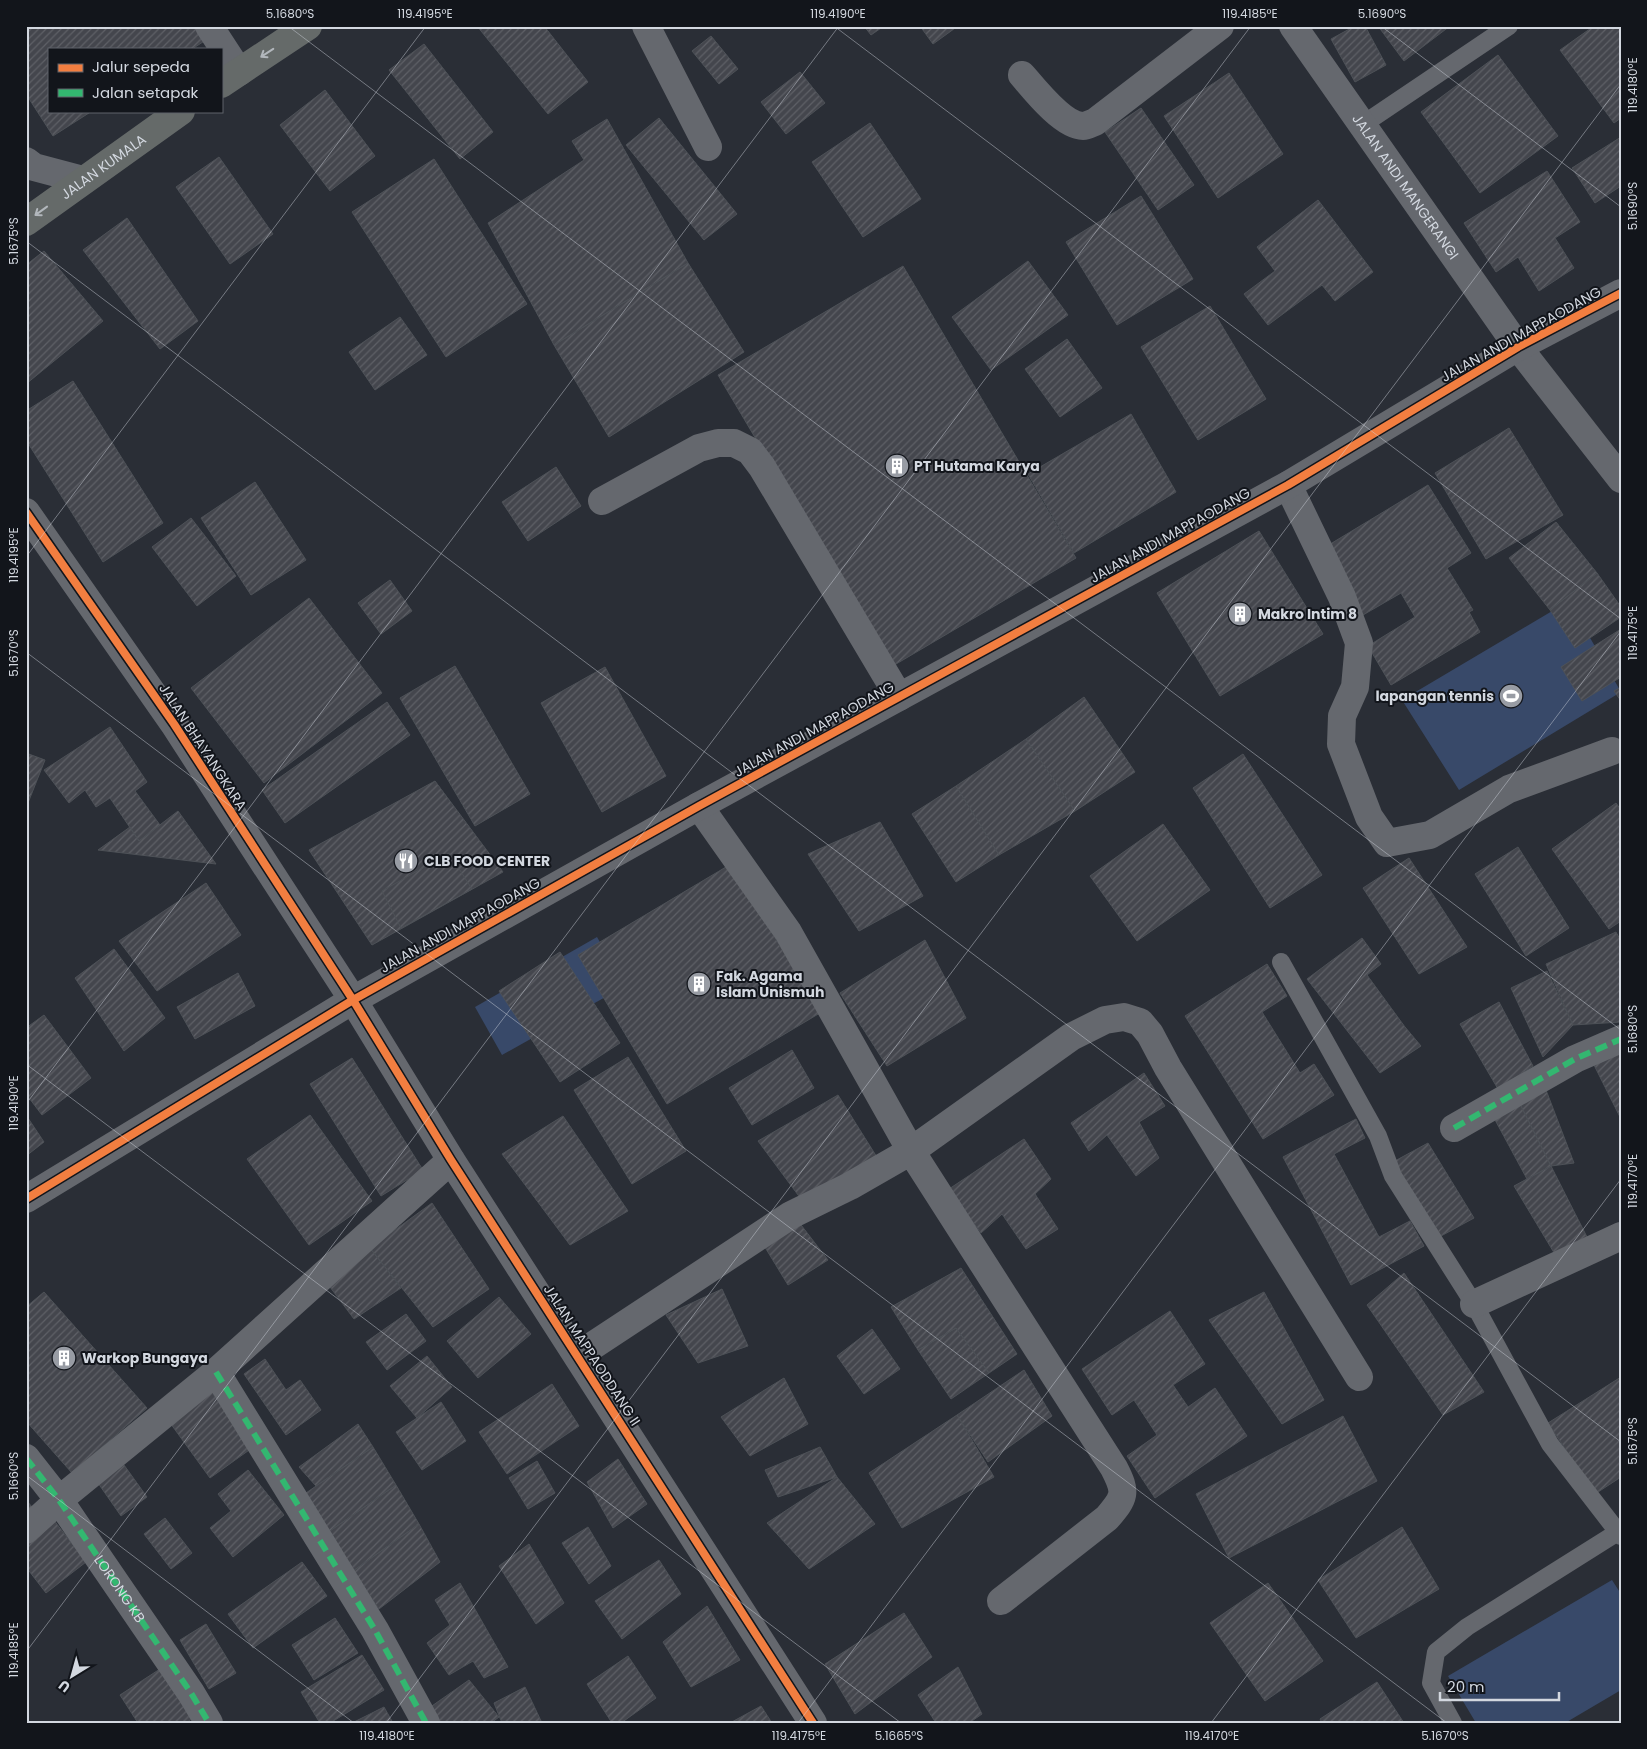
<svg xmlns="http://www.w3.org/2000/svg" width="1647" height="1749" font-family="Poppins,sans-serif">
<defs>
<pattern id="building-hatch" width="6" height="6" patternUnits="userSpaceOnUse" patternTransform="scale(1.25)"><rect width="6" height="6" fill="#44464d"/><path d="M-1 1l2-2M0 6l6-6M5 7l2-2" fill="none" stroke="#5e6066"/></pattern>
</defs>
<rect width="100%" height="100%" fill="#2a2e36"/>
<!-- pitch -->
<path fill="#384969" d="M1569 601 1621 692 1459 790 1402 700Z
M597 937 625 986 502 1055 475 1007Z
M1612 1580 1621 1594V1690L1565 1723H1476L1448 1676Z"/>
<!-- building -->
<path fill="url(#building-hatch)" stroke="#4d5157" d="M26 26H201L209 38 192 49H49V111H92L53 136 26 94Z
M477 26H544L588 82 548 114Z
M864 26H884L871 35Z
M920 26H958L933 44Z
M1355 26H1365L1386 65 1355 82 1331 39Z
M1378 26H1450L1404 61Z
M1594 26H1621V118L1614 123 1560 50Z
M711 36 738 69 719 84 692 51Z
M424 44 493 132 460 159 389 70Z
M1498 55 1558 136 1480 193 1421 112Z
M800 72 825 103 786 134 761 102Z
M1229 73 1283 154 1218 198 1164 116Z
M325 90 375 156 330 191 280 125Z
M1141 108 1194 185 1158 210 1105 132Z
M659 118 737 214 704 240 626 145Z
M607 119 688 263 554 345 488 223 584 160 572 141Z
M870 123 921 199 863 237 812 162Z
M1621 137V186L1595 203 1572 168Z
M219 157 273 234 230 264 176 187Z
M434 159 527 304 446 357 352 212Z
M1547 171 1580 222 1555 238 1574 268 1539 291 1518 257 1496 272 1464 223Z
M1141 196 1193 279 1117 325 1066 242Z
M1318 200 1373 272 1335 301 1322 285 1268 325 1244 294 1275 271 1257 247Z
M127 218 198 321 160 349 83 250Z
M44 251 103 321 26 384V265Z
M1028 261 1068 315 991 370 952 317Z
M688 263 744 352 609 437 554 345Z
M903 266 1076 558 891 667 718 375Z
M1210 306 1266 399 1198 440 1141 347Z
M400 317 427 355 375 390 349 352Z
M1067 339 1102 388 1060 417 1025 369Z
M73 381 163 523 103 562 26 440V411Z
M1131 414 1176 492 1074 553 1028 474Z
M1509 428 1563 515 1486 559 1435 473Z
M556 467 581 506 528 541 502 502Z
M255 482 306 560 251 595 201 518Z
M1428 485 1471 553 1447 568 1473 610 1469 612 1480 632 1391 685 1368 646 1415 617 1401 593 1363 615 1322 549Z
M191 518 236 576 197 606 152 547Z
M1556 522 1597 573 1550 610 1509 558Z
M1259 531 1323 634 1220 696 1157 593Z
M1597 573 1621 607V617L1575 648 1550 610Z
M390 580 412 611 381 634 358 603Z
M309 598 382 693 264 783 191 688Z
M1621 629V677L1582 701 1561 667Z
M455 666 530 794 475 826 400 698Z
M605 667 666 776 602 812 541 703Z
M1621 687V701L1614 691Z
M1084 697 1135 772 1075 811 1026 739Z
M387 702 410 735 285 823 262 790Z
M110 727 147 782 135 791 160 825 139 841 110 798 96 807 85 790 69 803 44 770Z
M1026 739 1075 811 999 855 956 786Z
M26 753 45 760 26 808Z
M1243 754 1322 875 1270 908 1193 788Z
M435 781 503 872 372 945 309 850Z
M956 786 999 855 956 882 912 814Z
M1616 803 1621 810V921L1609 929 1552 849Z
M178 811 216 864 98 850 130 827 139 841Z
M880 822 923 896 859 931 808 854Z
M1163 824 1210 890 1137 941 1090 876Z
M1518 847 1569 928 1526 956 1475 874Z
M449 853 472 889 401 928 382 891Z
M1409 858 1467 947 1419 974 1363 888Z
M731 864 820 1013 667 1104 578 955Z
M206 883 241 935 157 991 119 941Z
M1616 932 1621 941V1022L1573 1025 1546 964Z
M1362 938 1381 964 1367 975 1405 1027 1421 1046 1380 1073 1307 979Z
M925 940 966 1018 887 1066 840 993Z
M114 949 165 1018 124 1051 75 978Z
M560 952 620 1043 560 1082 499 991Z
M1267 964 1287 996 1262 1012 1300 1073 1314 1064 1334 1095 1263 1139 1185 1016Z
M1547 971 1573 1025 1543 1057 1511 988Z
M238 973 255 1006 195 1039 177 1007Z
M1499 1002 1533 1066 1498 1089 1460 1024Z
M44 1015 91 1078 42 1115 26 1094V1028Z
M792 1050 814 1088 752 1125 729 1088Z
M1621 1050V1119L1593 1063Z
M628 1057 686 1151 632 1184 574 1090Z
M352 1058 423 1170 381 1196 310 1084Z
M1144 1073 1165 1106 1139 1122 1159 1158 1136 1176 1107 1135 1089 1151 1071 1123Z
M1546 1090 1574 1163 1551 1166 1519 1102Z
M838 1095 880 1162 804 1203 758 1141Z
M1519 1102 1551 1166 1527 1179 1494 1118Z
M26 1115 44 1142 26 1156Z
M310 1115 372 1201 309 1245 247 1159Z
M563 1116 628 1211 570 1245 502 1154Z
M1356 1119 1365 1138 1334 1154 1379 1237 1410 1221 1424 1246 1351 1285 1283 1157Z
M1024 1139 1051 1179 1035 1194 1058 1229 1026 1249 1002 1214 981 1233 949 1189Z
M1428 1143 1474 1218 1441 1236 1393 1162Z
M1551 1166 1588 1239 1556 1256 1514 1186Z
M432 1203 489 1289 433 1327 370 1248Z
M798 1221 828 1260 788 1285 763 1244Z
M370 1248 401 1288 354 1319 327 1283Z
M961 1268 1017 1354 989 1373 956 1328 918 1350 891 1307Z
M1404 1273 1484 1392 1443 1415 1367 1305Z
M722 1289 748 1346 698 1363 666 1315Z
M44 1292 147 1408 72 1473 26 1421V1307Z
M1264 1292 1324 1400 1282 1424 1209 1320Z
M499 1297 531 1334 478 1378 447 1341Z
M1170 1311 1205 1364 1173 1385 1188 1407 1215 1388 1247 1436 1155 1498 1127 1456 1157 1435 1134 1400 1112 1415 1082 1369Z
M406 1314 426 1341 387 1370 366 1342Z
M956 1328 989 1373 951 1399 918 1350Z
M872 1329 900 1369 864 1394 837 1356Z
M427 1356 452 1387 417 1418 390 1386Z
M265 1359 286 1390 300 1380 321 1410 286 1435 244 1374Z
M1024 1370 1052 1416 988 1462 957 1415Z
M1621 1377V1477L1595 1494 1548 1423Z
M784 1378 808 1424 750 1456 721 1417Z
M552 1384 579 1426 507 1474 479 1432Z
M210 1390 252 1448 210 1478 168 1420Z
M441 1402 466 1441 422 1470 396 1432Z
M957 1415 994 1477 902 1528 869 1473Z
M1343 1416 1377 1481 1229 1558 1196 1494Z
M358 1424 373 1447 316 1486 299 1467Z
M373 1447 396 1485 327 1533 303 1495Z
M820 1447 837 1477 778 1497 765 1470Z
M618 1459 647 1504 613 1528 587 1482Z
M537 1461 555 1493 528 1509 509 1478Z
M124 1465 147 1497 121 1516 98 1483Z
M248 1470 284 1515 233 1557 210 1528 231 1511 218 1494Z
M837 1477 875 1524 809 1569 767 1523Z
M396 1485 419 1524 353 1571 327 1533Z
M26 1500 33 1508 26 1514Z
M165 1518 192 1553 171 1569 144 1534Z
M53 1519 86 1562 46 1593 26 1567V1540Z
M419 1524 440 1562 379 1609 353 1571Z
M588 1527 611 1566 589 1584 562 1543Z
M1402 1527 1439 1589 1356 1638 1318 1580Z
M529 1544 564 1603 536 1624 499 1566Z
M659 1560 681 1594 622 1639 595 1601Z
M302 1562 327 1596 253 1648 228 1614Z
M460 1583 508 1667 484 1678 473 1661 449 1675 427 1643 450 1625 435 1600Z
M1268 1583 1323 1661 1265 1701 1210 1623Z
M707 1606 740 1660 691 1687 663 1642Z
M904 1613 932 1657 855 1714 825 1664Z
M335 1618 358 1653 314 1680 292 1645Z
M206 1624 236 1673 209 1689 180 1640Z
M362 1655 384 1690 330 1723H320L301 1692Z
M628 1656 656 1698 621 1723H612L587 1684Z
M958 1667 982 1714 969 1723H936L918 1695Z
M160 1669 192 1719 185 1723H138L120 1695Z
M469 1680 499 1717 491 1723H438L429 1708Z
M1377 1682 1404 1723H1322L1320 1719Z
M525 1687 542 1723H502L494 1703Z
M761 1706 772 1723H730Z
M384 1707 393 1723H352Z"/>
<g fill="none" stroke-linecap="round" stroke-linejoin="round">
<!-- lane -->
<path stroke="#65686e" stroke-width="18" d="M1362 125 1509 26
M1281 962 1378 1136 1393 1176 1474 1304 1550 1444 1621 1536
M1453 1723 1431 1683 1436 1652 1467 1627 1618 1532"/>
<!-- street -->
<path stroke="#65686e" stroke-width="28" d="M209 26 239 72
M646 26 708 147
M1022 75C1034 89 1063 126 1083 126 1087 126 1092 123 1095 122L1220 26
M1288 485 1342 597 1359 643 1355 687 1342 716 1341 744 1369 817 1387 843 1430 835 1509 789 1612 751
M602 501 699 448 718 443H734L750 451 762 467 899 697
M26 512 174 724 353 1000 451 1160 813 1723
M1454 1128 1575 1059 1621 1039
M1474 1304 1621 1236
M577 1356 791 1215 850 1186 911 1151 788 932 699 806
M216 1372 375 1630 426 1723
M26 1458 59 1500 191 1693 209 1723
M26 1530 59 1500 216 1372 451 1160
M1001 1601 1107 1518C1125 1497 1127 1493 1114 1468L911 1151 1071 1037 1105 1020 1124 1017 1140 1022 1150 1034 1168 1068 1359 1377"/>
<!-- secondary -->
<g stroke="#65686e" stroke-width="28">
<path id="s1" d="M1293 26 1518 347 1621 479"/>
<path d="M26 161 34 167 83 180"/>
<path d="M26 1199 353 1000 699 806 1288 485 1518 347 1621 293"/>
</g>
<!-- primary -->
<g stroke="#656a69" stroke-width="28">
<path d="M221 84 308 26"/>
<path id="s2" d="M26 222 181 111"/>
</g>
<!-- quiet -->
<g stroke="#33b770" stroke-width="6" stroke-dasharray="12 6" stroke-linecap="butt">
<path d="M1454 1128 1575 1059 1621 1039"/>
<path d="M216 1372 375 1630 426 1723"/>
<path id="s3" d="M26 1458 59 1500 191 1693 209 1723"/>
</g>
<!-- cycleway casing -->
<g stroke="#12151b" stroke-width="11">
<path id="cycleway" d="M26 512 174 724 353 1000 451 1160 813 1723
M26 1199 353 1000 699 806 1288 485 1518 347 1621 293"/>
</g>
<!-- cycleway -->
<use href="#cycleway" stroke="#f27e40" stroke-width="8"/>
</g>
<!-- one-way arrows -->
<defs><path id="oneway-shaft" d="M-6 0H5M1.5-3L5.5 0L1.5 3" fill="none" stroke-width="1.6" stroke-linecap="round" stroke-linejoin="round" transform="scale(1.25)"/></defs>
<g stroke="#b2b7bc">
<use href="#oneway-shaft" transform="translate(267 53) rotate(147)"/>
<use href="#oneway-shaft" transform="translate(41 211) rotate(144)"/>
</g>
<!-- ticks -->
<path fill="none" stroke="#d3d8e0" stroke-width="1" stroke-opacity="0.45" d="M288 26 1621 1030M834 26 1621 619M1381 26 1621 207M26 241 1621 1442M26 557 426 26M26 652 1447 1723M26 1064 901 1723M26 1104 839 26M26 1475 354 1723M26 1652 1251 26M386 1723 1621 84M798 1723 1621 631M1211 1723 1621 1179"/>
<!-- icons -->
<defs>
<g id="building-disc" transform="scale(1.25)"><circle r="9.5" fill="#989ca4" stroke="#12151b"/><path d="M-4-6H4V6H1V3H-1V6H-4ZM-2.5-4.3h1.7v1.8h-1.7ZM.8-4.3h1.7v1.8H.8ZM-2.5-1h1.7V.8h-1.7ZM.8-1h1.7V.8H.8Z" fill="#fff"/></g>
<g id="stadium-disc" transform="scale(1.25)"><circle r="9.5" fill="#989ca4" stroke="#12151b"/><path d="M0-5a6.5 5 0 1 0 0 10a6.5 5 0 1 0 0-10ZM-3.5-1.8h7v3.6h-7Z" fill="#fff"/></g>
<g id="restaurant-disc" transform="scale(1.25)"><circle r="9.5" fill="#989ca4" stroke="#12151b"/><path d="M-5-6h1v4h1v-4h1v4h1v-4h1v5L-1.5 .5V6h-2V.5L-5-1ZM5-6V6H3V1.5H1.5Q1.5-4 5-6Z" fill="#fff"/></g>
</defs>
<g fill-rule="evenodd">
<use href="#building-disc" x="897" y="466"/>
<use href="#building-disc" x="1240" y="614"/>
<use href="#stadium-disc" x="1511" y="696"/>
<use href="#restaurant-disc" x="406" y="861"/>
<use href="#building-disc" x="699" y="984"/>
<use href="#building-disc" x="64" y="1358"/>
</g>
<g text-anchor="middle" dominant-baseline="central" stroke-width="4" stroke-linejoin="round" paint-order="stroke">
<!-- street labels -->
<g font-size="14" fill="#d3d8e0" stroke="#12151b">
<text stroke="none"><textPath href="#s2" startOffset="95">JALAN KUMALA</textPath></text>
<text stroke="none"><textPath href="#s1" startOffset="196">JALAN ANDI MANGERANGI</textPath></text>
<text transform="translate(1521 334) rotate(-29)">JALAN ANDI MAPPAODANG</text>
<text transform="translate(1170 535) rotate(-29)">JALAN ANDI MAPPAODANG</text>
<text transform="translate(814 729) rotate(-29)">JALAN ANDI MAPPAODANG</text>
<text transform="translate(203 747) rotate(57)">JALAN BHAYANGKARA</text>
<text transform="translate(460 925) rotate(-29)">JALAN ANDI MAPPAODANG</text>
<text transform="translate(592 1355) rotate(57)">JALAN MAPPAODDANG II</text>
<text stroke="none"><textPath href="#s3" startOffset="161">LORONG KB</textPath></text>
</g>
<!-- poi labels -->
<g font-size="14" font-weight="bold" fill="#d3d8e0" stroke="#12151b" text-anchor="start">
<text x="914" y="466">PT Hutama Karya</text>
<text x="1258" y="614">Makro Intim 8</text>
<text x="1494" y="696" text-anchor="end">lapangan tennis</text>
<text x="424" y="861">CLB FOOD CENTER</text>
<text x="716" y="976">Fak. Agama<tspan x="716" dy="16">Islam Unismuh</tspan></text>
<text x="82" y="1358">Warkop Bungaya</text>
</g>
</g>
<!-- border -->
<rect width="1647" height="1749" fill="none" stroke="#12151b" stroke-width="55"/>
<!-- legend -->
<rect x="48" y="48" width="175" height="65" fill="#12151b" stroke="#5f636a"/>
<rect x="58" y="64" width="25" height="8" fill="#f27e40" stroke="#5f636a"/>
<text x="92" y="72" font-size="15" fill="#d3d8e0">Jalur sepeda</text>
<rect x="58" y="89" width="25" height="8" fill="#33b770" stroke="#5f636a"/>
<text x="92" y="98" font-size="15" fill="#d3d8e0">Jalan setapak</text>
<!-- north arrow -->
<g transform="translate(72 1676) rotate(217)" stroke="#12151b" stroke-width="4" paint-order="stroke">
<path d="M0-4L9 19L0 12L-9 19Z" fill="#d3d8e0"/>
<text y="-8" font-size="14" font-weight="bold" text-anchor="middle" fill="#d3d8e0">U</text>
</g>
<!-- scale -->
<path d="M1440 1692v8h119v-8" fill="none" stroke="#d3d8e0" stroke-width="2.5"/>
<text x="1447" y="1692" font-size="15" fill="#d3d8e0" stroke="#12151b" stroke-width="4" paint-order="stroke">20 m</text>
<rect x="28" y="28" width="1592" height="1694" fill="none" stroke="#d3d8e0" stroke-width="2"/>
<g font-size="12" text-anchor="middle" fill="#d3d8e0">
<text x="290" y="18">5.1680°S</text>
<text x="425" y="18">119.4195°E</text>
<text x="838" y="18">119.4190°E</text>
<text x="1250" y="18">119.4185°E</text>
<text x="1382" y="18">5.1690°S</text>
<text transform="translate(1633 85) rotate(-90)" y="4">119.4180°E</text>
<text transform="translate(1633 206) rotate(-90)" y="4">5.1690°S</text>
<text transform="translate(14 241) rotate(-90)" y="4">5.1675°S</text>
<text transform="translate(14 555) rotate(-90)" y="4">119.4195°E</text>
<text transform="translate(1633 633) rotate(-90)" y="4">119.4175°E</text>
<text transform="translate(14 653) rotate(-90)" y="4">5.1670°S</text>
<text transform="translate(1633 1029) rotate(-90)" y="4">5.1680°S</text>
<text transform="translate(14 1103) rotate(-90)" y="4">119.4190°E</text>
<text transform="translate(1633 1181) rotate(-90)" y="4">119.4170°E</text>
<text transform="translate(1633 1441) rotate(-90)" y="4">5.1675°S</text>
<text transform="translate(14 1476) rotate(-90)" y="4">5.1660°S</text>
<text transform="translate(14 1650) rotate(-90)" y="4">119.4185°E</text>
<text x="387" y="1740">119.4180°E</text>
<text x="799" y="1740">119.4175°E</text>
<text x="899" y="1740">5.1665°S</text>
<text x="1212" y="1740">119.4170°E</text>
<text x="1445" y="1740">5.1670°S</text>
</g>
</svg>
